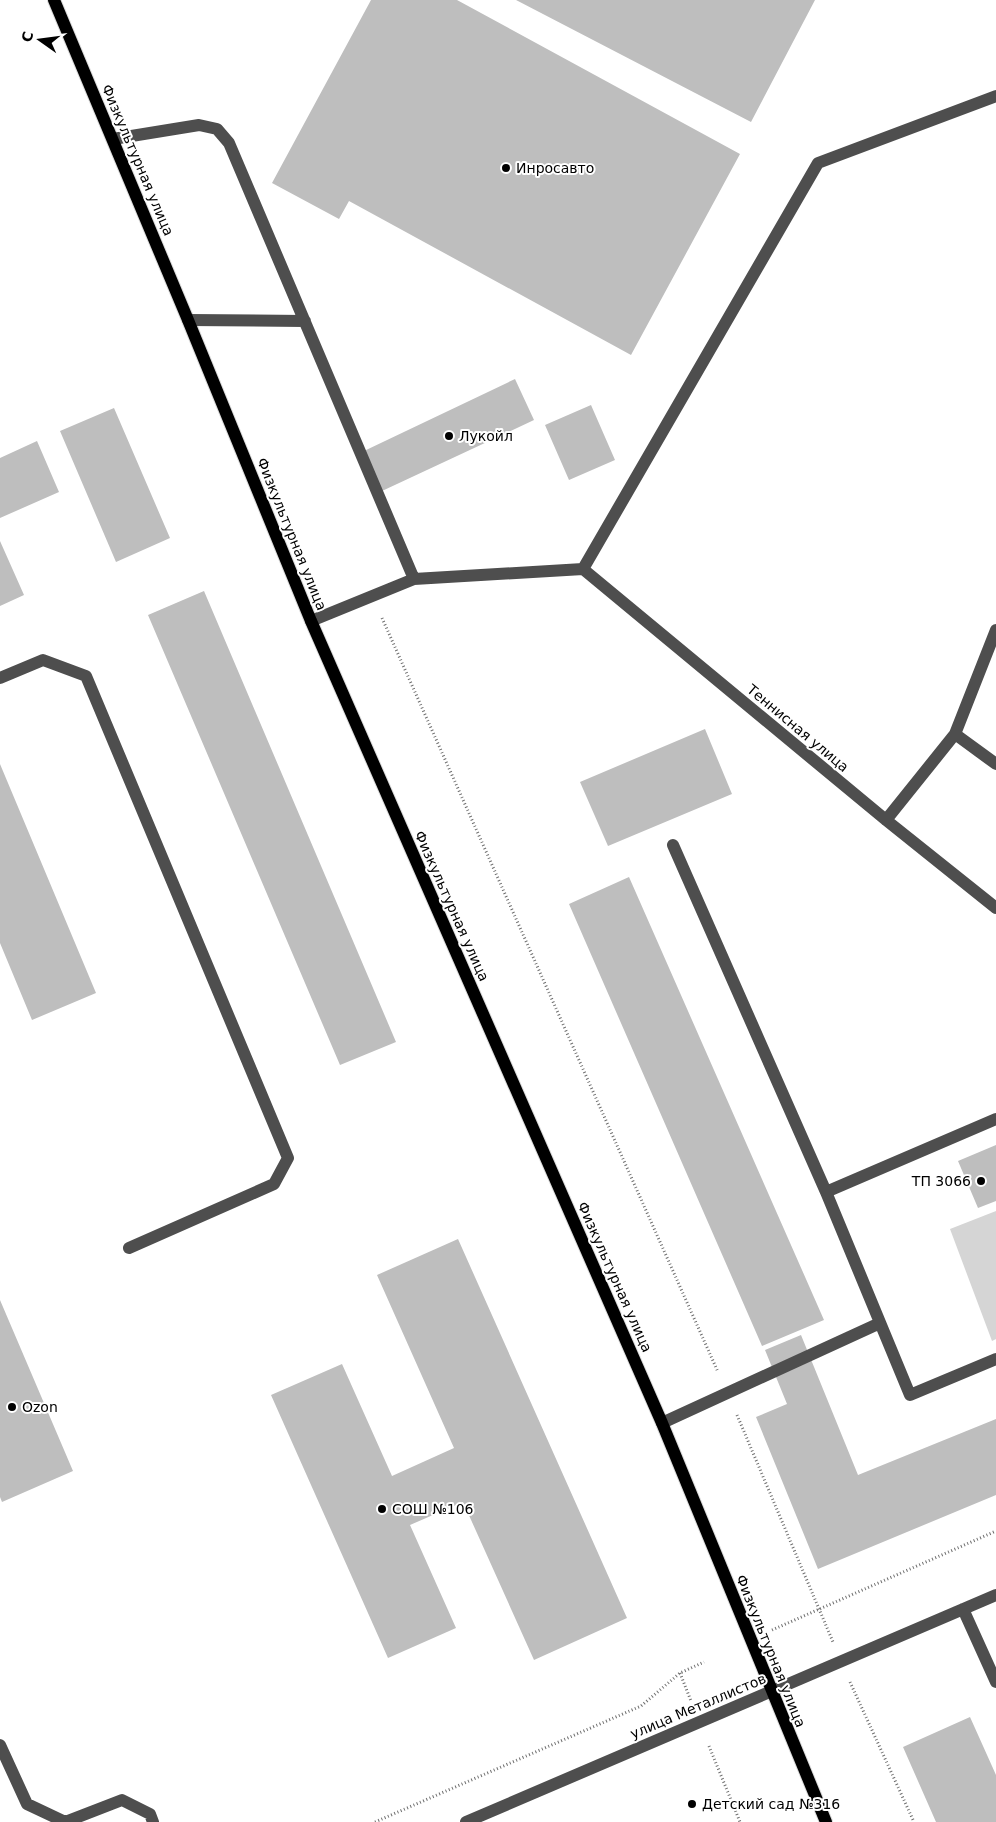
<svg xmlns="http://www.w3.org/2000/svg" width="996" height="1822" font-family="'DejaVu Sans',sans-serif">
<rect width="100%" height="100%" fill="#fff"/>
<!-- garden -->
<path fill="#d5d5d5" d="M996 1211V1339L992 1341 950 1229Z"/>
<!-- building -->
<path fill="#bebebe" d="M371 0H457L740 154 631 355 349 201 339 219 272 183Z
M516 0H815L751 122Z
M515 379 534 420 382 491 364 451Z
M591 405 615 460 569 480 545 425Z
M114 408 170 538 116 562 60 431Z
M37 441 59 492 0 518V458Z
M0 541 24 595 0 606Z
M204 591 396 1042 340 1065 148 615Z
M705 729 732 794 608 846 580 782Z
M0 764 96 993 32 1020 0 943Z
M629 877 824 1320 762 1346 569 904Z
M996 1145V1201L978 1208 958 1161Z
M458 1239 627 1618 534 1660 463 1502 410 1525 456 1628 388 1658 271 1395 342 1364 392 1476 454 1448 377 1275Z
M0 1300 73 1471 2 1502 0 1497Z
M801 1335 858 1475 996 1419V1495L818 1569 756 1417 787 1404 765 1350Z
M970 1717 996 1775V1822H936L903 1747Z"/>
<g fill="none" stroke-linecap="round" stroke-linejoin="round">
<!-- major casing -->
<g stroke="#dbdbdb" stroke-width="14">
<path id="major" d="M54 0 188 320 311 621 662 1423 826 1822"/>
</g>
<!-- path -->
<path stroke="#707070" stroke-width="3" stroke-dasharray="1 2.5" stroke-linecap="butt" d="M382 618 718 1372
M737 1415 833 1642
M772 1630 996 1531
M680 1673 691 1701
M850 1682 914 1822
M709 1746 740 1822
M375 1822 641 1706 680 1673 704 1662"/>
<!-- minor -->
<path stroke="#4e4e4e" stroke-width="12" d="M113 139 199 125 217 129 229 143 414 579
M188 320 305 321
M583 569 886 820 996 908
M311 621 414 579 583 569 818 163 996 96
M0 678 43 660 86 676 288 1158 274 1184 129 1248
M955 734 996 764
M886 820 955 734 996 630
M673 845 826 1192
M996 1119 826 1192 910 1395 996 1359
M662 1423 880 1323
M963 1609 996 1682
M0 1745 27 1804 65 1822 122 1800 150 1814 153 1822
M466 1822 996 1595"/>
<!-- major -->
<use href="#major" stroke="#000" stroke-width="12"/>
</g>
<!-- markers -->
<g fill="#000" stroke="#fff" stroke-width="2">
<circle cx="506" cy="168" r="5"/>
<circle cx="449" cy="436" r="5"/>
<circle cx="981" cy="1181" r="5"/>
<circle cx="12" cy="1407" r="5"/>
<circle cx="382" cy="1509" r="5"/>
<circle cx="692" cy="1804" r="5"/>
</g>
<g text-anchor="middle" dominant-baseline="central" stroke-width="4" stroke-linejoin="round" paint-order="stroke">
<!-- street labels -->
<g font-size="14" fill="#000" stroke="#fff">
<text transform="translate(138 160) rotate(67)">Физкультурная улица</text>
<text transform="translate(292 534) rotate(68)">Физкультурная улица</text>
<text transform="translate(798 728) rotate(40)">Теннисная улица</text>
<text transform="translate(452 906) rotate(66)">Физкультурная улица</text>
<text transform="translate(615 1277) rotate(66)">Физкультурная улица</text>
<text transform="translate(771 1651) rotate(68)">Физкультурная улица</text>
<text transform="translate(698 1706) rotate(-23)">улица Металлистов</text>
</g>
<!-- poi labels -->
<g font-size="14" fill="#000" stroke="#fff" text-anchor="start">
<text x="516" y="168">Инросавто</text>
<text x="459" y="436">Лукойл</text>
<text x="971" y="1181" text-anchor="end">ТП 3066</text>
<text x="22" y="1407">Ozon</text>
<text x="392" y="1509">СОШ №106</text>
<text x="702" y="1804">Детский сад №316</text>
</g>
</g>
<!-- north arrow -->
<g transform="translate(40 40) rotate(284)" stroke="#ffffff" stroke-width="4" paint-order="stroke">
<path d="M0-4L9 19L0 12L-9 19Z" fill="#000000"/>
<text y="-8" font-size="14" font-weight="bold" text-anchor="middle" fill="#000000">С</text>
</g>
</svg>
